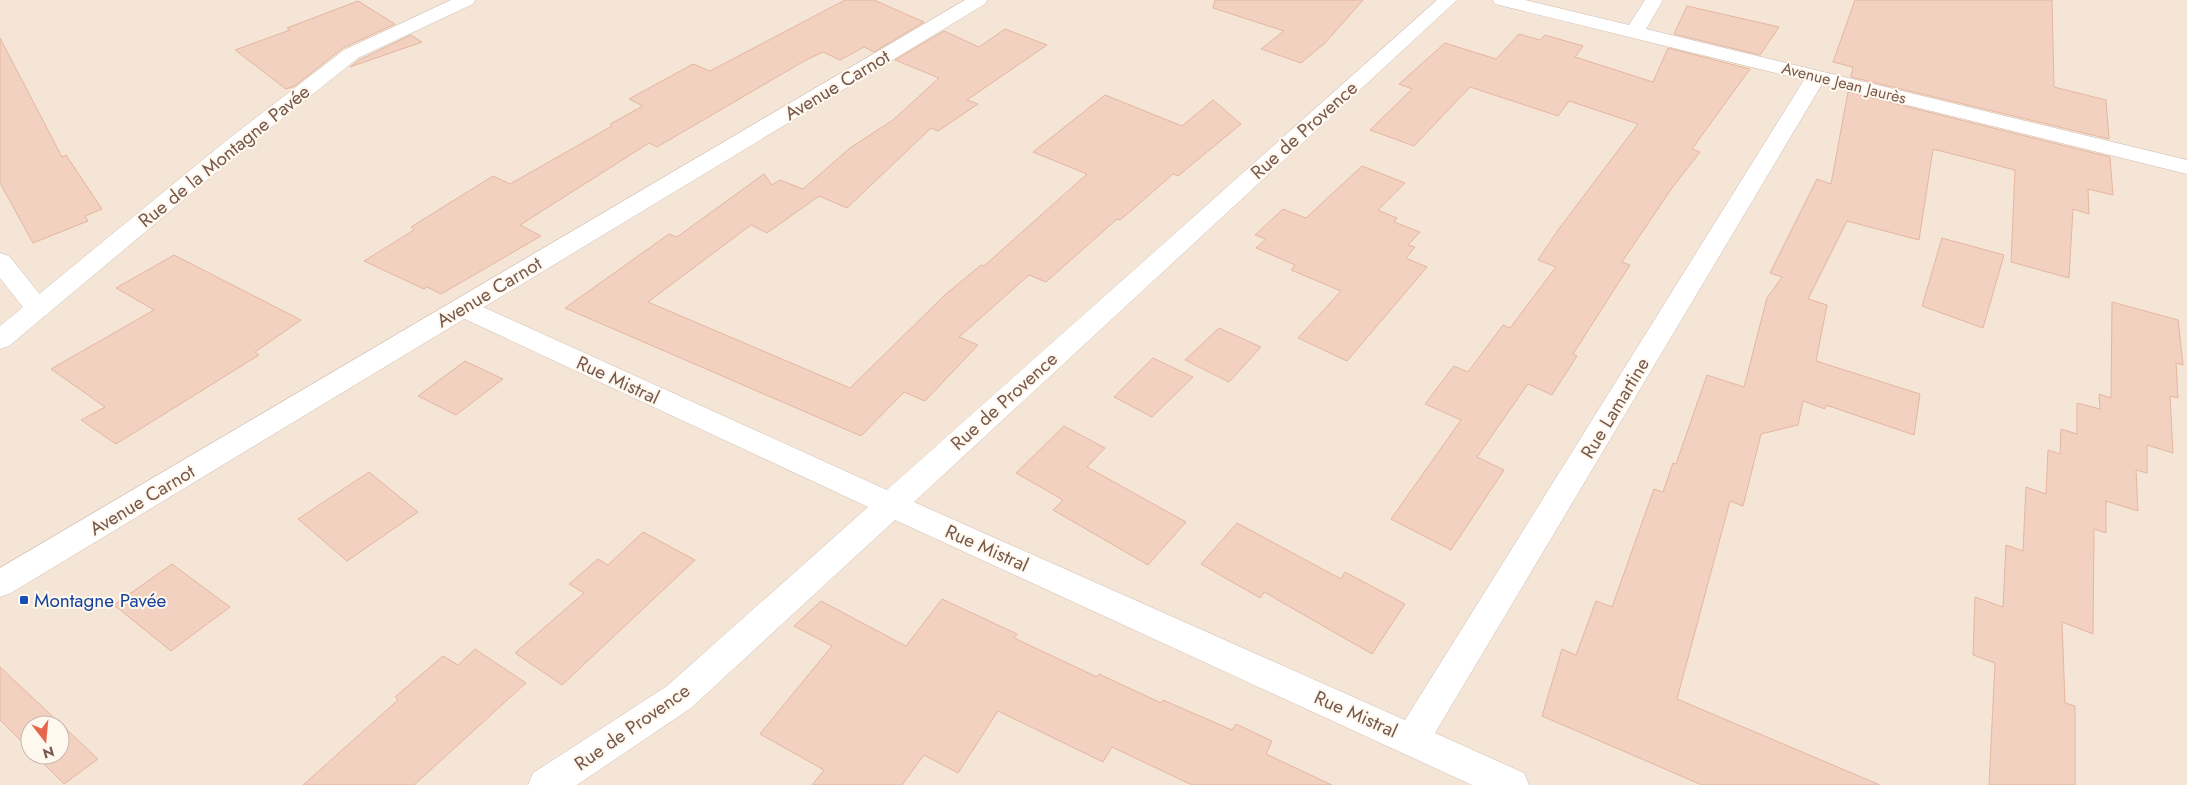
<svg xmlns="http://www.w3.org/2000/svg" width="2187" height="785" font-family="Jost,sans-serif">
<rect width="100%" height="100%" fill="#fcf3e8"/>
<!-- residential -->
<path fill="#f4e5d7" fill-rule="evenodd" d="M0 0H2187V785H0ZM30 725H60V755H30Z"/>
<!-- building -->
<path fill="#f2d1c0" stroke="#e5b6a0" d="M845 0H874L924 22 874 52 864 47 840 60 823 52 806 60 657 147 649 143 520 225 541 236 441 294 427 287 424 289 364 261 414 230 411 227 493 176 510 184 612 126 610 124 643 106 629 99 693 64 710 71Z
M1215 0H1363L1325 43 1301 63 1261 49 1284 31 1213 8Z
M1855 0H2052L2054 87 2106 100 2109 139 1851 77 1853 67 1833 62Z
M358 1 395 24 343 48 295 86 286 89 235 50 290 30 287 28Z
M1687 6 1779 27 1760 55 1674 34Z
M1005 29 1047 45 967 100 978 104 938 131 931 128 847 208 819 196 767 233 751 225 648 302 850 388 946 294 981 265 984 266 1087 174 1033 152 1105 95 1182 126 1213 100 1241 124 1178 176 1173 174 1132 210 1120 220 1117 219 1046 282 1029 275 959 337 978 345 925 401 904 392 861 436 565 308 669 234 677 237 764 174 772 185 780 180 803 189 850 148 893 120 939 78 895 60 944 31 979 47Z
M1519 34 1540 40 1545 35 1583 46 1575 57 1653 82 1668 48 1750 69 1692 149 1700 152 1672 188 1622 262 1630 265 1573 354 1577 356 1552 395 1528 384 1477 457 1504 470 1451 550 1391 519 1461 420 1425 404 1454 366 1468 372 1503 325 1510 328 1556 267 1538 260 1558 230 1638 124 1569 101 1558 116 1470 87 1414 146 1370 130 1412 89 1399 84 1445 43 1496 59Z
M411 35 422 42 350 67 359 60Z
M0 38 62 157 66 155 102 209 85 216 88 221 33 243 0 183Z
M1848 92 2110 157 2113 195 2088 189 2089 214 2073 209 2069 278 2011 262 2015 170 1933 149 1919 240 1847 221 1808 299 1827 305 1816 361 1920 394 1914 435 1826 405 1825 409 1803 401 1798 425 1761 434 1743 506 1730 501 1677 699 1880 785H1702L1542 716 1562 649 1576 655 1596 601 1612 607 1654 489 1663 492 1673 463 1676 464 1707 375 1744 387 1767 298 1782 277 1770 273 1817 179 1831 184Z
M1362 166 1405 183 1378 210 1397 218 1394 222 1420 232 1408 245 1415 247 1406 258 1427 267 1347 361 1298 338 1341 291 1291 270 1295 265 1256 248 1266 239 1255 235 1283 209 1306 218Z
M1942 238 2004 255 1983 328 1922 306Z
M174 255 301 320 255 352 259 355 116 444 81 420 105 407 51 369 154 310 116 288Z
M2112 302 2178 320 2183 365 2176 363 2178 398 2170 396 2173 453 2147 445V473L2136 470 2138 511 2106 501V533L2094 529 2093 634 2062 622 2065 703 2075 706V785H1989L1995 663 1973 655 1975 597 2003 607 2006 545 2023 551 2026 487 2046 494 2048 450 2060 454 2061 429 2077 434V403L2100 409 2099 394 2111 398Z
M1219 328 1261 347 1229 382 1185 360Z
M1153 358 1193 377 1152 417 1114 397Z
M465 361 503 379 456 415 418 396Z
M1064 426 1105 448 1087 467 1186 522 1148 565 1053 510 1063 500 1016 473Z
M369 472 418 512 347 561 298 519Z
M1237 523 1341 579 1345 572 1405 604 1372 654 1264 592 1260 598 1201 564Z
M643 532 695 560 562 685 515 653 584 593 569 584 598 559 608 565Z
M172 564 230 607 171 651 114 605Z
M942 599 1017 634 1014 638 1097 677 1099 674 1161 703 1163 700 1232 730 1236 724 1272 741 1266 754 1332 785H1192L1112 747 1103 762 998 711 958 773 924 755 902 785H812L824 770 760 734 832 646 794 626 821 601 906 646Z
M475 649 526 683 414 785H303L398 700 395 697 443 656 458 665Z
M0 667 98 759 64 784 35 755H60V725H30V750L0 720Z"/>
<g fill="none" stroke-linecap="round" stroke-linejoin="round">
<!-- minor casing -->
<g stroke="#d1bdb0" stroke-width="1">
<path id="minor" d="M1437 0H1457L914 502 1405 720 1804 80 1495 4 1493 0H1525L1629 25 1645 0H1663L1646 29 2187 160V174L1822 84 1435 733 1524 773 1529 785H1472L895 520 691 708 577 785H528L533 773 667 686 868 507 454 314 450 308 454 302 463 300 472 302 887 490Z
M0 253 9 256 47 303 51 309 47 315 38 317 29 315 0 278Z"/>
</g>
<!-- tertiary casing -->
<g stroke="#d1bdb0" stroke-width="1">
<path id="tertiary" d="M451 0H475L473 4 358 58 243 150 9 346 0 349V326L227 140 344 50Z
M965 0H987L985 4 11 593 0 597V568Z"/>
</g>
<!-- minor -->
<use href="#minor" fill="#fff" fill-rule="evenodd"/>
<!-- tertiary -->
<use href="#tertiary" fill="#fff" fill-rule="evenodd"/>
</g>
<!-- markers -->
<rect fill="#1a4fb4" stroke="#fff8ef" stroke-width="2" x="19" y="595" width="10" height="10" rx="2.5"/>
<g text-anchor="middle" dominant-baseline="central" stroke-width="4" stroke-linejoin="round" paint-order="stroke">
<!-- far-street labels -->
<g font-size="16" fill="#77594c" stroke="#fff8ef">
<text transform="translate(1844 83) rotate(14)">Avenue Jean Jaurès</text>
</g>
<!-- street labels -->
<g font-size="19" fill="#77594c" stroke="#fff8ef">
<text transform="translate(837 85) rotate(-31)">Avenue Carnot</text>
<text transform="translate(1304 130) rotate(-42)">Rue de Provence</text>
<text transform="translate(224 156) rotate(-39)">Rue de la Montagne Pavée</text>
<text transform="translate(489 292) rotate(-31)">Avenue Carnot</text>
<text transform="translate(618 380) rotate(25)">Rue Mistral</text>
<text transform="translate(1004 401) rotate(-42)">Rue de Provence</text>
<text transform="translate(1615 408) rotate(-59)">Rue Lamartine</text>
<text transform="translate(142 500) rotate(-31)">Avenue Carnot</text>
<text transform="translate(987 548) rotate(24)">Rue Mistral</text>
<text transform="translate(1356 714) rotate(24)">Rue Mistral</text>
<text transform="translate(632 727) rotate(-35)">Rue de Provence</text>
</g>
<!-- transit labels -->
<g font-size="19" fill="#164399" stroke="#fff8ef" text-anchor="start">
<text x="34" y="600">Montagne Pavée</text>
</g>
</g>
<!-- north arrow -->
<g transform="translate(45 740) rotate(164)"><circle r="24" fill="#fff8ef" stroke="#c9b8ae"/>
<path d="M0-4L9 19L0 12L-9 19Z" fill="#e6674e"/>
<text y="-8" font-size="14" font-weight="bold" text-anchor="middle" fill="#77594c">N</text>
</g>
</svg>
